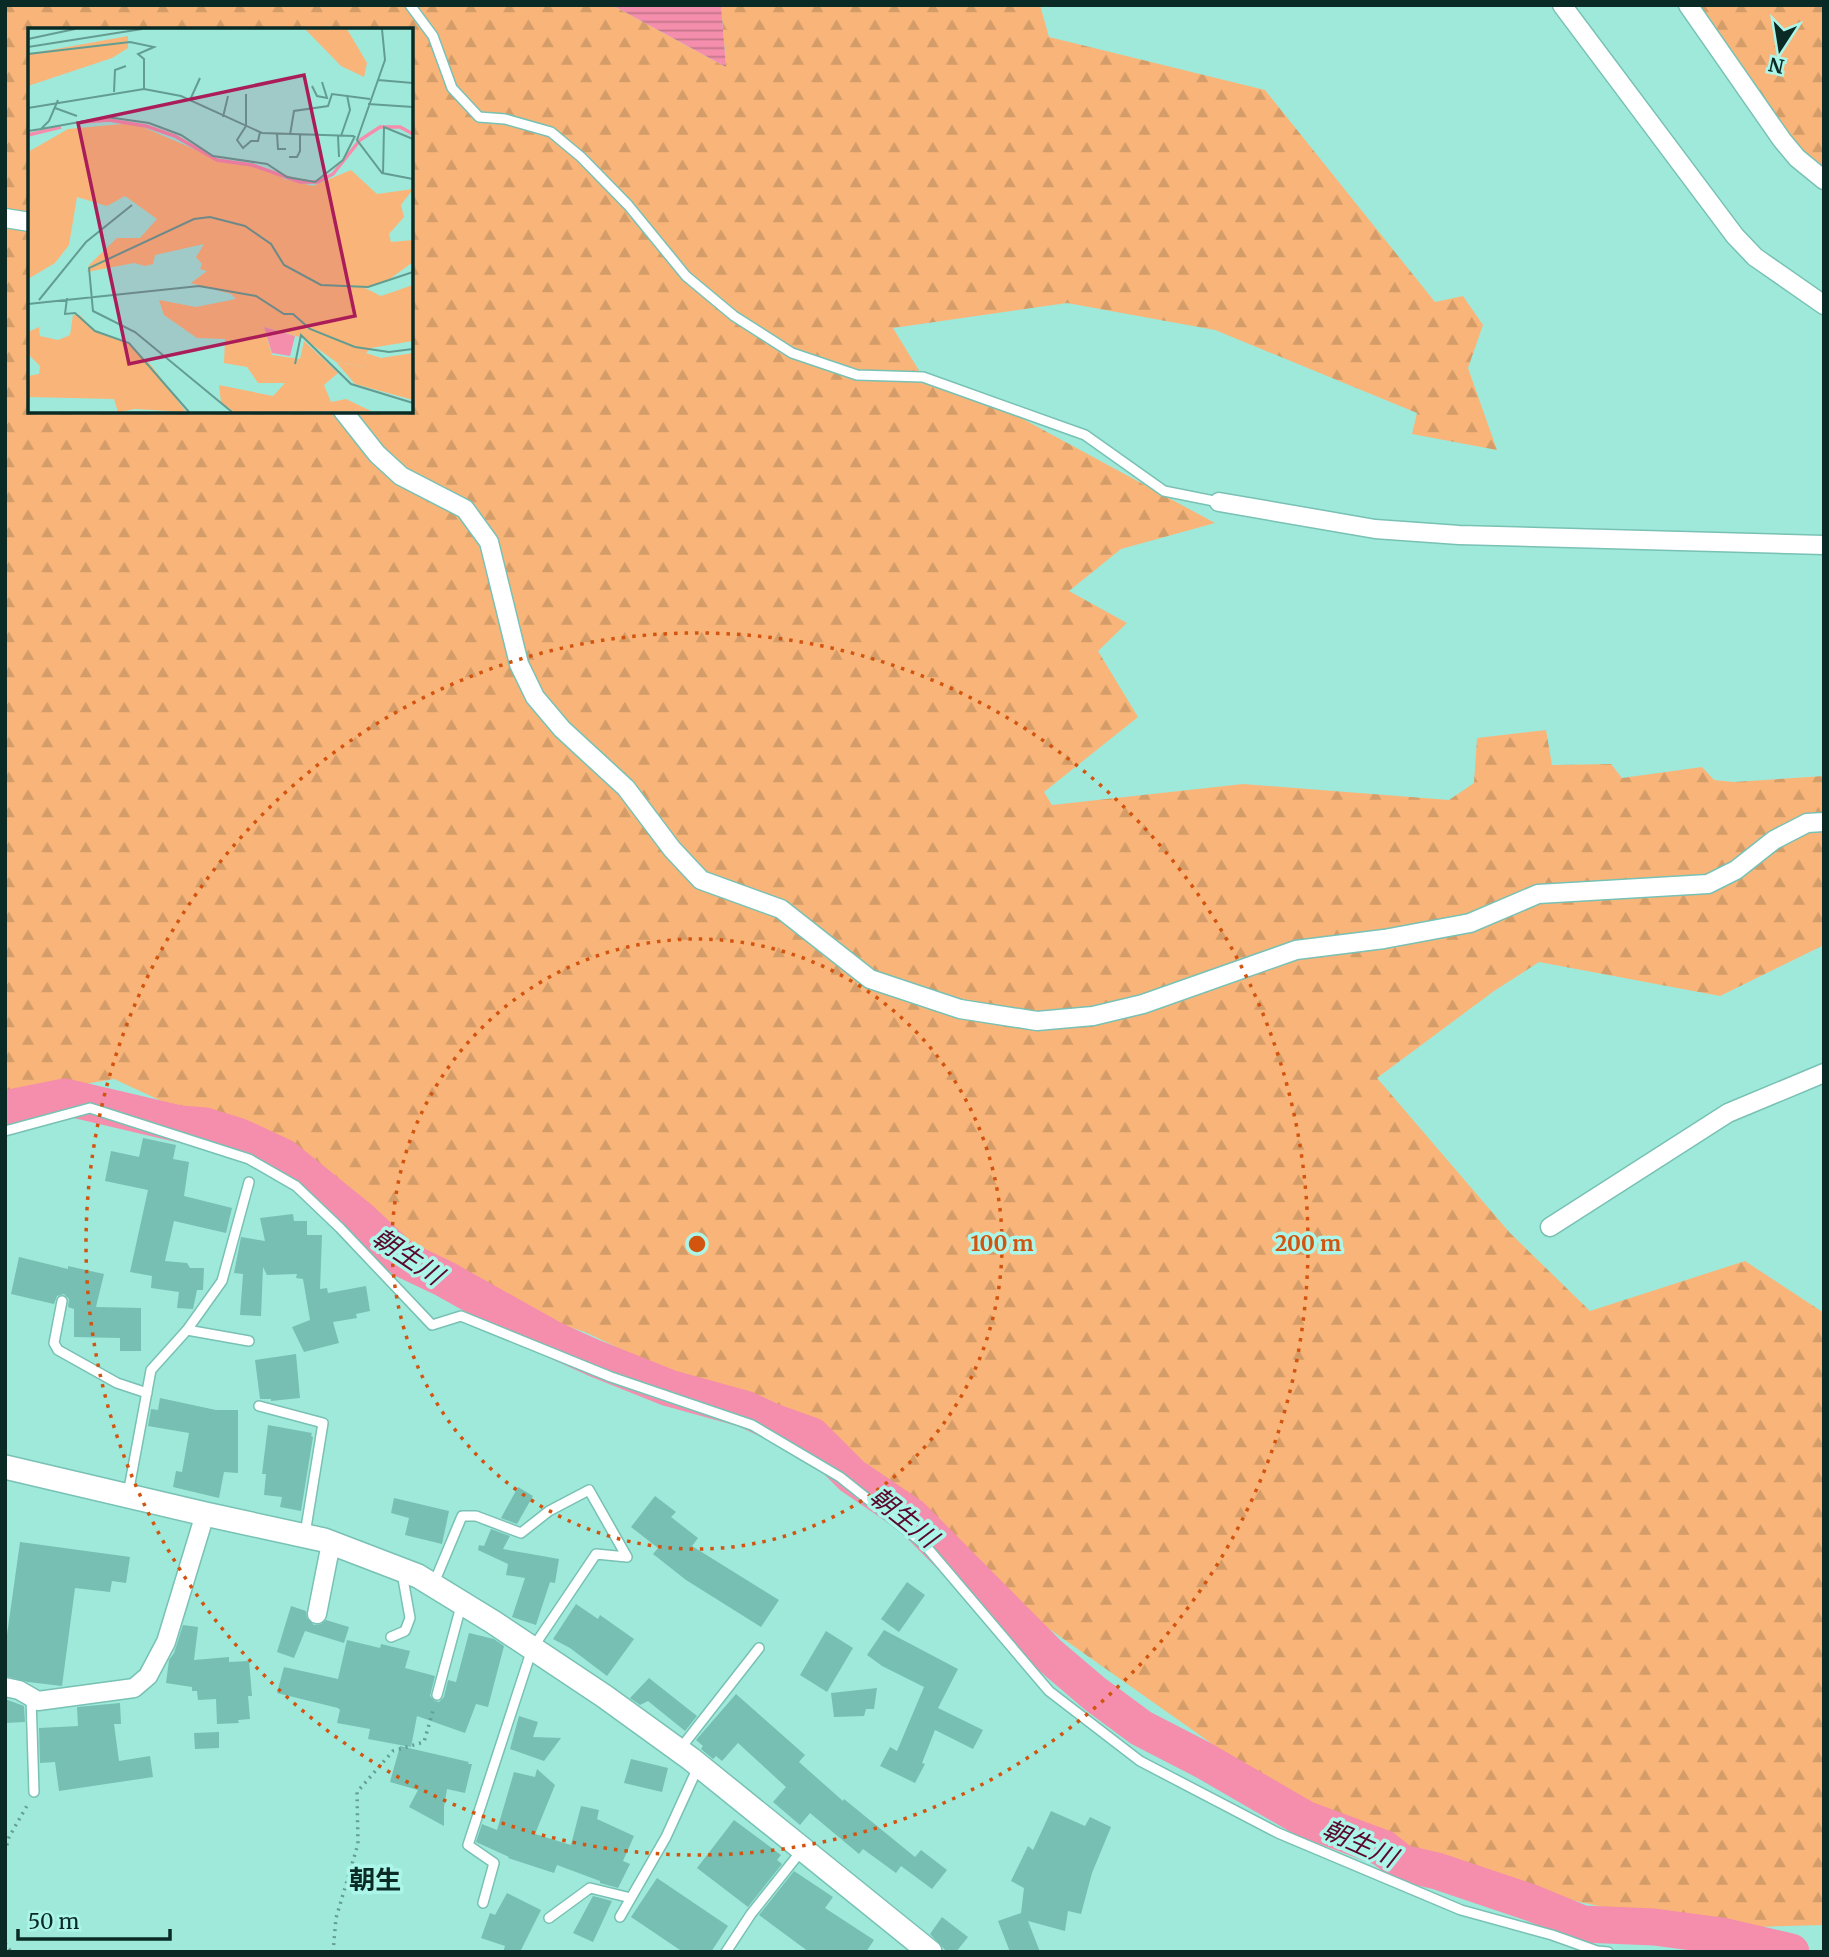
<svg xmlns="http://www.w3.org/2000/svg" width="1829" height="1957" font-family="Merriweather,'Noto Sans JP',serif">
<defs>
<pattern id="forest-firs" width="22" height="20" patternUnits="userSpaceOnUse" patternTransform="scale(1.75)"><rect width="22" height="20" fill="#f9b579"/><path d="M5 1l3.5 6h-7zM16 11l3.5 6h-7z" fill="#d49c68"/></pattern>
<pattern id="water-rules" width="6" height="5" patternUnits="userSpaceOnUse" patternTransform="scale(1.75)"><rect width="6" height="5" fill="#f48eac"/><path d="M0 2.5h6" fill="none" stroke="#c4748c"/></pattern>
</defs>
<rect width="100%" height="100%" fill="#9fe9db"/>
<!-- forest -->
<path fill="url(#forest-firs)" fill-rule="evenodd" d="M5 5H612L726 67 721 5H1040L1049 37 1265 90 1435 302 1463 296 1483 325 1468 368 1497 450 1412 434 1417 413 1215 330 1067 303 893 328 923 377 988 400 1215 523 1121 549 1069 591 1127 623 1098 651 1138 717 1044 792 1052 805 1243 784 1449 800 1474 783 1477 738 1546 730 1552 765 1611 764 1622 778 1702 767 1714 780 1734 782 1824 776V945L1720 996 1539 962 1494 991 1377 1078 1510 1233 1590 1311 1745 1261 1824 1313V1925L1754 1927 1603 1907 1402 1863 1218 1748 963 1568 911 1516 773 1422 585 1332 441 1286 328 1178 114 1079 5 1098ZM30 30H411V411H30Z
M1694 5H1824V177L1804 165Z"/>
<!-- water -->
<path fill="url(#water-rules)" d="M612 5H721L726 67Z"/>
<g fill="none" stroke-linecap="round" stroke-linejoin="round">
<!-- river -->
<path stroke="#f48eac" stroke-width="37" d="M5 1109 65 1097 180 1124 205 1126 240 1137 283 1157 361 1220 403 1259 445 1279 552 1339 594 1358 669 1388 745 1409 773 1422 812 1436 852 1476 911 1516 1048 1654 1095 1694 1141 1728 1205 1761 1305 1819 1383 1848 1402 1863 1437 1871 1532 1903 1583 1924 1654 1927 1722 1936 1791 1952"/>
</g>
<!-- building -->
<path fill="#76bfb2" d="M143 1138 176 1145 173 1159 189 1162 184 1196 232 1208 226 1233 174 1221 165 1261 187 1263 190 1268H204L203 1290H197L193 1309 177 1308 179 1292 151 1288 152 1276 130 1272 148 1190 105 1181 111 1151 139 1157Z
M293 1214 294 1221H307V1235H322L320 1289 327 1288 328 1293 366 1286 370 1311 356 1314 357 1318 333 1322 339 1343 304 1352 292 1327 310 1320 303 1279 296 1278 297 1274 267 1275 263 1267 261 1316 240 1315 243 1274 234 1273 241 1237 265 1241 260 1218Z
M19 1257 68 1269V1266L104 1274 96 1307 141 1308V1351H120V1338L74 1337V1309L68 1307 69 1299 64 1294 57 1296 54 1304 11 1294Z
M296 1354 300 1398 271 1401V1399H260L255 1360Z
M160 1398 216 1410H238V1473L224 1472 219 1498 173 1487 176 1471 182 1472 189 1433 148 1426 151 1409 158 1410Z
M268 1425 312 1433 311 1436 313 1437 301 1511 280 1507 282 1497 264 1495 266 1474H262Z
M518 1487 533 1496 517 1524 501 1518Z
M655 1496 676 1512 671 1517 698 1538 692 1546 779 1600 761 1627 686 1580 653 1554 658 1548 631 1527Z
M394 1498 449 1511 442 1544 405 1535 409 1518 391 1513Z
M491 1529 510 1536 503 1549 559 1559 555 1583 550 1582 536 1625 512 1617 525 1578 506 1575 508 1564 478 1550 479 1545 484 1546Z
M20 1542 130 1557 126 1583 112 1581 110 1592 75 1588 62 1686 28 1682 5 1676V1649Z
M907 1582 925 1595 899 1632 881 1619Z
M576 1604 598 1619 600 1615 634 1639 607 1676 570 1648 553 1639Z
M291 1606 306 1611 307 1618 314 1625 321 1624 326 1620 349 1627 344 1643 305 1631 294 1658 277 1652Z
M183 1625 198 1627 194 1660 229 1657V1662L249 1661 252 1696H248L250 1719 238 1720 239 1723 217 1724 216 1699 198 1700 197 1691H192V1687L166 1683 169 1660 174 1653Z
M884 1630 958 1669 938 1708 983 1730 973 1749 935 1730 922 1763 925 1764 915 1783 880 1766 890 1747 897 1751 924 1687 882 1666 867 1655Z
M826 1631 853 1648 827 1692 800 1675Z
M469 1633 494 1639 504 1646 488 1707 476 1704 465 1733 417 1716 411 1747 368 1739 370 1729 337 1723 340 1710 338 1708 277 1693 284 1667 338 1679 347 1640 380 1648 381 1644 410 1651 405 1668 435 1676 430 1696 435 1701 439 1702 444 1697 448 1680 456 1682Z
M649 1678 697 1716 685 1731 648 1701 640 1705 630 1698Z
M877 1688 874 1709H866L864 1716 834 1717 831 1693Z
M736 1694 805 1755 799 1762 843 1801 844 1799 915 1857 921 1850 947 1870 932 1889 901 1866 896 1873 863 1849 859 1854 810 1813 800 1825 773 1802 786 1787 738 1743 722 1761 716 1756 713 1759 701 1749 703 1746 696 1740Z
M5 1699 24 1706 25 1722 5 1723Z
M120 1703 121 1724H114L119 1761 150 1756 153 1777 59 1791 55 1762 40 1763 39 1728 78 1726 77 1707Z
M519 1716 538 1722 533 1737 561 1738 544 1761 510 1749Z
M219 1732V1748L195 1749 194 1733Z
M400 1746 469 1762 468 1764H472L465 1793 447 1789 444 1807V1826L409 1807 418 1790 390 1782Z
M631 1759 668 1768 662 1792 624 1783Z
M537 1769 555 1785 535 1834 571 1845 581 1806 599 1810 597 1819 634 1836 623 1861 630 1864 618 1888 600 1883V1881L557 1865 554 1873 508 1858 509 1857 476 1842 482 1824 497 1830 514 1772 535 1777Z
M1051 1811 1085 1826 1090 1817 1111 1827 1092 1873 1081 1914 1068 1911 1065 1931 1028 1921 1040 1952H1010L998 1921 1021 1913 1024 1888 1011 1881 1028 1846 1033 1850Z
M734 1820 781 1855 777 1860 782 1864 748 1907 697 1868Z
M794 1871 833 1897 825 1908 874 1940 866 1952H809L759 1915Z
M657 1878 728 1926 711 1952H683L631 1917Z
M507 1893 541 1910 520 1952H503L505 1946 481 1938 490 1913 495 1915Z
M593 1896 612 1901 593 1942 573 1933Z
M942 1917 968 1937 956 1952H947L930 1934Z"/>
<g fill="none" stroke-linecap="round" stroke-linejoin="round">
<!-- service casing -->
<g stroke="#78c1b4" stroke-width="12">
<path id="service" d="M410 5 433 36 452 88 479 117 505 119 551 132 581 157 628 205 686 276 734 316 792 353 857 375 923 377 1085 435 1164 491 1219 502
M5 1131 90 1108 249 1159 296 1186 340 1228 432 1325 461 1316 611 1377 752 1425 840 1477 924 1544 1049 1691 1140 1761 1278 1833 1461 1910 1552 1935 1597 1951 1608 1952
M62 1301 54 1343 58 1350 117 1383 147 1393
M187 1330 222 1281 249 1182
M259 1406 323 1423 305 1534
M128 1494 151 1370 187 1330 249 1341
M434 1583 462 1516H476L521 1533 549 1511 589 1490 627 1557
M391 1637 405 1631 410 1618 402 1573
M437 1695 461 1606
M31 1697 34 1792
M680 1749 759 1648
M483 1903 494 1863 468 1845 532 1649 596 1554 627 1557
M620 1917 666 1837 698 1767
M549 1918 590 1888 631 1898
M726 1952 751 1914 802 1850"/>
</g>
<!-- minor casing -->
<g stroke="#78c1b4" stroke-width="21">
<path id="minor" d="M1562 5 1735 236 1755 257 1824 305
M1688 5 1782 140 1797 158 1824 180
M5 218 30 222
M343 411 377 454 401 476 465 509 489 542 519 664 535 697 562 729 626 788 672 849 701 880 781 909 870 979 960 1009 1037 1021 1093 1016 1143 1004 1296 950 1384 939 1470 923 1538 894 1708 884 1736 870 1774 840 1807 823 1824 822
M1219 502 1375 529 1459 535 1824 545
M1550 1227 1728 1113 1824 1073
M317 1614 331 1543
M5 1687 19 1690 38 1701 134 1688 148 1676 166 1642 205 1514"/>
</g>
<!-- tertiary casing -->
<g stroke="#78c1b4" stroke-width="26">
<path id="tertiary" d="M5 1467 205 1514 324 1540 418 1576 493 1622 604 1696 691 1759 930 1952"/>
</g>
<!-- path -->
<path stroke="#649d92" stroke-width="3.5" stroke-dasharray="2 5" stroke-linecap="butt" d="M5 1852 9 1837 28 1804
M5 1943 11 1952
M333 1952 336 1918 358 1844 357 1792 393 1751 424 1742 434 1707"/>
<!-- service -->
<use href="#service" stroke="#fff" stroke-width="9"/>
<!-- minor -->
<use href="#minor" stroke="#fff" stroke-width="18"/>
<!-- tertiary -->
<use href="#tertiary" stroke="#fff" stroke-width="23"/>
</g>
<!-- distance rings -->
<g fill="none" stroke="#d2540e" stroke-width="3.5" stroke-dasharray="3.5 7">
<circle cx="697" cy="1244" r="305"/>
<circle cx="697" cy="1244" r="611"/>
</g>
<g text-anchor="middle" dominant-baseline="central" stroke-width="7" stroke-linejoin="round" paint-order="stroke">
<!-- water labels -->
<g font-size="26" font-style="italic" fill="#59082b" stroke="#acf6e9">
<text transform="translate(408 1256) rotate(34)">朝生川</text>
<text transform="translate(904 1517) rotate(39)">朝生川</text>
<text transform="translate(1360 1843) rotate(24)">朝生川</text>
</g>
<!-- neighbourhood labels -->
<g font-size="26" font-weight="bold" fill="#0a2a25" stroke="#acf6e9">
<text x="375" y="1879">朝生</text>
</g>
</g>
<!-- overview -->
<g transform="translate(28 28)">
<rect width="385" height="385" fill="#9fe9db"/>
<path d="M338 325 353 330 385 325V372L327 356 308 334 337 339Z" fill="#f9b579"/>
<path d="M277 1H319L339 35 336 49 313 38ZM100 8V20L84 30 0 58V26ZM105 95 194 133 239 141 256 151 285 158 323 142 349 166 385 161 373 177 376 189 361 206 363 214 385 212V234L359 253 337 260 353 268 385 257V313L343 320 338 325 337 339 308 334 275 310 236 299 244 327 272 331 276 313 310 345 296 357 303 374 318 371 343 383 206 384 193 374 191 357 245 368 257 355H230L219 339 196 335 197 311 169 310 136 287 131 272 168 279 208 271 203 266 163 255 179 243 172 241 174 236 168 229 176 216 127 227 125 236 117 238 106 235 59 244 61 237 89 210H112L129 191 97 168 79 178 49 169 41 217 27 235 0 251V124L40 101ZM45 287H52L66 303 100 315 123 337 158 384 107 381 90 384 86 371 0 369V348L11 346 12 338 0 326V304L11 299 12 308 30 312 42 307Z" fill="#f9b579"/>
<path d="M236 299 267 308 262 328 244 325Z" fill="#f48eac"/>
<path fill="none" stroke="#f48eac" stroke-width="3.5" d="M55 94 81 92 118 98 147 108 189 132 224 137 272 154H290L305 146 332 112 352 99H372L385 106M0 107 33 99"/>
<path fill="none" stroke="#639d92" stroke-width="2" d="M354 1 357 32 329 112 354 145 385 151M0 11 47 1M0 19 114 1M0 26 102 14 126 19 110 26 116 31V61M350 52 385 55M284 58 289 68 299 70 294 54M86 64 87 42 98 38M218 66V98L209 112 215 120 223 113H230L232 104M162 72 172 50M340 76 385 79M0 80 116 61 153 68 234 105 326 108M27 80 49 88M195 89 200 68M13 101 79 89 121 95 153 107 185 128 239 136 259 149 287 154 315 132 327 108M0 103 13 101 21 93 30 72M249 106 250 121H258M262 107 266 83 300 78 304 66 342 71M310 108 311 129M313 108 322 82 319 67M261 129H269L272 123V107M355 146 356 99 385 111M39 270 37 286 47 285 67 303 101 315 161 384M11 272 58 214 104 177M0 276 171 258 228 268 256 286H265L282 301 327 319 361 324 385 321M267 336 273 307 323 356 385 375M204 384 107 304 65 283 61 240 166 191 182 189 217 198 243 216 256 237 293 257 340 259 385 244"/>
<path fill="#ab1d59" fill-opacity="0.15" stroke="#ab1d59" stroke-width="3.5" d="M276 47 327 288 101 336 50 95Z"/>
<rect width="385" height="385" fill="none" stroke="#0a2a25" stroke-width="3.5"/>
</g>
<circle cx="697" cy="1244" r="10" fill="#d2540e" stroke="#acf6e9" stroke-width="3.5"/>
<g font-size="21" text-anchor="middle" font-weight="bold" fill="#d2540e" stroke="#acf6e9" stroke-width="7" stroke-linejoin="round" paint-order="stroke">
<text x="1002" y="1251">100 m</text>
<text x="1308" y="1251">200 m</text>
</g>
<!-- border -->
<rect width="1829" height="1957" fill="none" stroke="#0a2a25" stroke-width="14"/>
<!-- north arrow -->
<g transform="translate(1780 49) rotate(192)" stroke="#acf6e9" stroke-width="5" paint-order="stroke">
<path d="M0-5L12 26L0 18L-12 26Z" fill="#0a2a25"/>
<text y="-10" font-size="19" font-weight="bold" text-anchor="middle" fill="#0a2a25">N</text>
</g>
<!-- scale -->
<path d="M18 1929v10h152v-10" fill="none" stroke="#0a2a25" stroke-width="3.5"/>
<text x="28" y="1929" font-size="21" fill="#0a2a25" stroke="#acf6e9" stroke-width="5" paint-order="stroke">50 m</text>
</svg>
